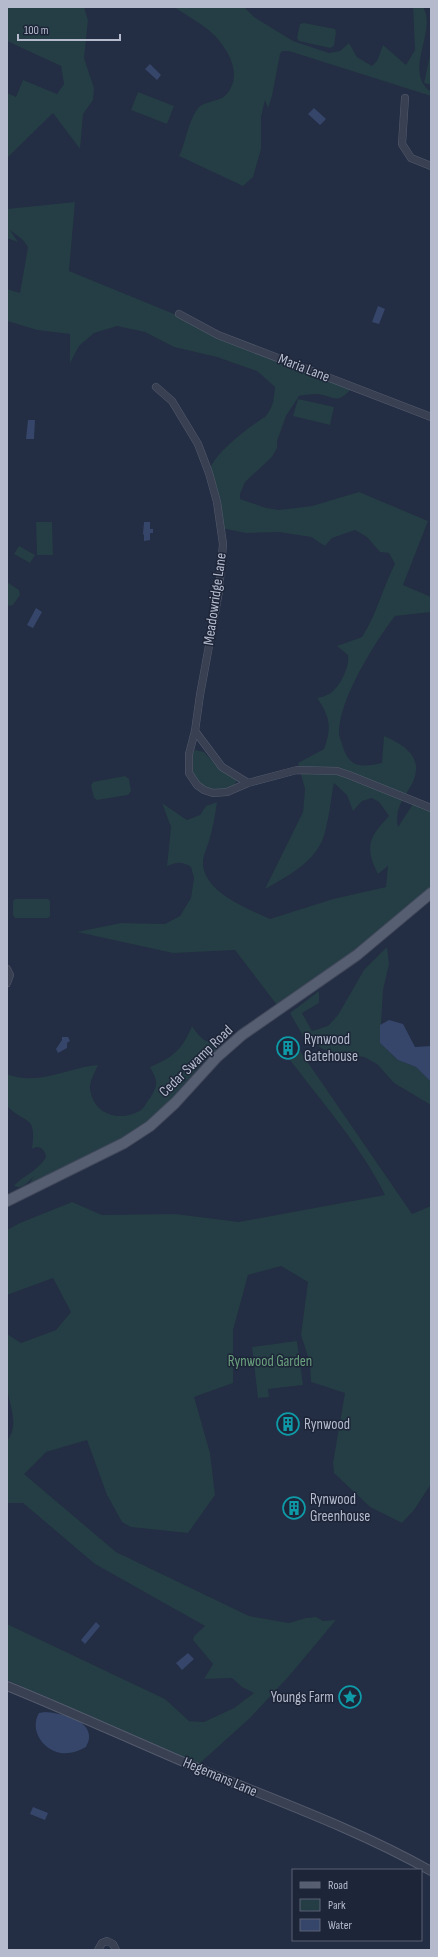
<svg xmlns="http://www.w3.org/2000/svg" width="438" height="1957" font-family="'Sofia Sans Condensed',sans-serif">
<rect width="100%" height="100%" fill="#232d43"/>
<!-- green -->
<path fill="#253d44" d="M7 7H84L88 20 84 58 94 88 93 100 83 114 80 149 53 113 7 158V93L16 97 23 80 57 94 64 84 61 66 7 41Z
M174 7H244L254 17 293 41 329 53 340 51 349 43 357 57 372 66 377 61 383 45 406 65 415 50 413 7H423C438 31 402 71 431 92V96L289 51H282L280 54 272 96 268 108 265 100 261 117V149L253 177 243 186 179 156C186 142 188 121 198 108 204 101 219 102 226 95 242 76 231 55 217 38 209 28 186 15 174 7Z
M304 23 335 29 336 32 334 46 330 48 299 41 297 38 300 24Z
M431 51V85L424 83Z
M138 92 174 106 167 124 131 110Z
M75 202 69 271 353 387C335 408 333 394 315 394 310 394 304 395 299 396L286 416 277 441V448L272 457 245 482 240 494V499L266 508 279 510 312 506 359 492 428 521 403 585 431 597V612L395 616C375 642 339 699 339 733 339 737 342 743 343 747 350 769 363 767 382 763L384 736C405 745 425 758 412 784 407 793 401 801 398 811 397 816 397 822 398 827L415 801 431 808V893L280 1009 235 950 173 953 77 932 121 923 165 924 180 916 191 898 194 878 191 867C181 861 177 862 167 866L171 827 162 803 187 820 200 815 206 806 217 802C215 816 213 828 209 841 207 848 203 856 203 862 202 891 248 909 270 919L333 899 386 887 388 866 378 874C364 847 369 837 389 816L379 802 372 798 362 801 353 811 347 795 334 783C331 797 330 813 326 828 320 860 291 874 265 889L303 812 305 789 298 763 324 749C332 727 330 717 317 698 321 697 326 696 329 694 340 688 350 666 348 655L337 646 362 637C377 614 382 589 395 564L389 553 380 552 367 537 355 530 332 538 325 546 311 537 279 532 246 533 221 528C219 516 209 484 209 473 210 456 251 425 265 417 273 408 274 399 275 387L257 371 217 357 174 347 145 332 117 326 94 333 79 346 70 363V334L37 330 7 321V289L20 293 28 247 23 240 10 230 18 242 7 238V209Z
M298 399 334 407 330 425 293 416Z
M36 522H52L53 555H37Z
M19 546 35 555 30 563 14 554Z
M7 582 19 590 20 595 13 605 9 606 7 605Z
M195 750 204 752 217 766 237 780 234 787C224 790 215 792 205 788 192 782 186 762 195 750Z
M125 776 129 779 131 791 128 795 97 800 94 798 91 786 93 782Z
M15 899H48L50 901V916L48 918H15L13 915V901Z
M387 947 389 964 383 990 380 1043 398 1060 416 1067 431 1082V1105L394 1083 377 1064 364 1057 340 1054 323 1049 303 1036 290 1013 319 991V1003L302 1013 312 1031 328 1026 338 1015 364 970Z
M192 1026C202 1041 206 1043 223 1043L200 1066 154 1118 126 1138 52 1176 29 1184 34 1176C28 1182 23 1190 14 1186 22 1176 37 1172 46 1157 45 1151 42 1147 36 1147L32 1149C36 1114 28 1126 8 1107L7 1074C38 1087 68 1067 98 1065 95 1072 90 1080 90 1088 93 1115 120 1123 141 1110 145 1107 147 1101 150 1098 153 1093 157 1087 156 1081 155 1076 152 1071 150 1067 172 1058 183 1049 192 1026Z
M298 1048 412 1214 431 1206V1484L414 1510 402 1523 370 1507 334 1473 333 1463 345 1393 311 1382 310 1363 301 1335 308 1282 281 1266 248 1275 233 1330V1383L194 1397 210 1453 215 1495 188 1533 131 1527 122 1522 107 1495 87 1440 46 1452 24 1474 116 1552 249 1616 289 1623 306 1618 316 1617 323 1621 336 1620 289 1676 250 1718 199 1764 7 1680V1624L165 1699 189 1721 204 1722 234 1708 254 1693 242 1687 232 1678 204 1679 213 1664 193 1640 194 1636 205 1626 95 1564 23 1503H7V1441C20 1424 9 1406 7 1387 5 1370 7 1352 7 1334L21 1343 56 1330 71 1312 53 1278 7 1295V1230L20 1223 72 1202 102 1215 175 1214 239 1222 385 1195C361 1146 320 1100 287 1056Z
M297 1341 303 1385 268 1389 269 1397 258 1398 252 1347Z"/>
<!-- water -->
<path fill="#36466b" d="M150 64 161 75 157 80 145 69Z
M314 108 326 119 320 125 308 114Z
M378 306 385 309 379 324 372 322Z
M28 420H35L34 439H26Z
M144 522H150V529H153V533H150V540L144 541V535L143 534Z
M36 608 42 612 33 628 27 625Z
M389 1020 403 1024 415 1047 431 1046V1082L416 1067 398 1060 380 1043V1025Z
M62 1037H68L70 1041 67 1043V1048L58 1053 56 1049 62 1040Z
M96 1622 100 1626 85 1644 81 1640Z
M188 1653 194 1659 182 1670 176 1663Z
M45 1712C59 1713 91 1719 89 1738 89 1741 87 1744 86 1747 78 1751 71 1754 61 1753 43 1750 29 1730 39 1713Z
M33 1807 48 1813 45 1820 30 1814Z"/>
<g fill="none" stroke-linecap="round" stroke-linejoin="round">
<!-- minor casing -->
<g stroke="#535b6d" stroke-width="8">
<path id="minor" d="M405 98 402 144 411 158 431 166
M179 314 218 335 431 417
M156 387 172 401 198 444 209 473 217 502 223 544 219 591 200 695 195 731 189 754V773L197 785 204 790 213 793 227 792 248 783 297 770 337 771 349 775 431 808
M195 731 222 767 248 783
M7 969 10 975 7 983
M98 1950 102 1943 107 1941 113 1944 116 1950"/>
</g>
<!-- tertiary casing -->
<g stroke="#535b6d" stroke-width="10">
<path id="tertiary" d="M7 1686C74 1713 140 1744 207 1772 283 1803 360 1831 431 1871"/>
</g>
<!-- primary casing -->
<g stroke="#42495c" stroke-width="12">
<path id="primary" d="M7 1201 124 1143 150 1126 175 1103 217 1057 242 1035 357 955 431 893"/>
</g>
<!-- minor -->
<use href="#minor" stroke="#384052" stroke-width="7"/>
<!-- tertiary -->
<use href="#tertiary" stroke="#384052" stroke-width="8"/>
<!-- primary -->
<use href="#primary" stroke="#565f72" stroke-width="10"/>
</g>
<!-- icons -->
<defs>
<g id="building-ring" transform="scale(1.15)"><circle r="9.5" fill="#1d2538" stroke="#0f9aa8" stroke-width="1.5"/><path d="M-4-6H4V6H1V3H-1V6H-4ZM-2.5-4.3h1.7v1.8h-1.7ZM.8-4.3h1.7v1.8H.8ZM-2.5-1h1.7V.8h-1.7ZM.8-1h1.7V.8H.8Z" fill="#0f9aa8"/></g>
<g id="sight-ring" transform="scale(1.15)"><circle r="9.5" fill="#1d2538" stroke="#0f9aa8" stroke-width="1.5"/><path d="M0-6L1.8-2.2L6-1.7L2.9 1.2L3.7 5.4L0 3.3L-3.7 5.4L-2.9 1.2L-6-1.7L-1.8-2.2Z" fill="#0f9aa8"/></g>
</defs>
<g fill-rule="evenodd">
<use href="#building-ring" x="288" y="1048"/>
<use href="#building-ring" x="288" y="1424"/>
<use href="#building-ring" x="294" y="1508"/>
<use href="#sight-ring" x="350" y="1697"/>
</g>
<g text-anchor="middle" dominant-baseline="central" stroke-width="3" stroke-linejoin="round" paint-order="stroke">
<!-- street labels -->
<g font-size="15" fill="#b5bbcd" stroke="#1d2538">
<text transform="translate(304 368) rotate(21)">Maria Lane</text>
<text transform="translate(215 599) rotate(-82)">Meadowridge Lane</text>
<text transform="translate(196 1061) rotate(-44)">Cedar Swamp Road</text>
<text transform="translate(220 1777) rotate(23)">Hegemans Lane</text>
</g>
<!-- poi labels -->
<g font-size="15" fill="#b5bbcd" stroke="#1d2538" text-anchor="start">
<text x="304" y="1039">Rynwood<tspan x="304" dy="17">Gatehouse</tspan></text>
<text x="304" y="1424">Rynwood</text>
<text x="310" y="1499">Rynwood<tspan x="310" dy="17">Greenhouse</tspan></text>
<text x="334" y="1697" text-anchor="end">Youngs Farm</text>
</g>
<!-- park labels -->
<g font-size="15" fill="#6aa07d" stroke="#1d2538">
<text x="270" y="1361">Rynwood Garden</text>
</g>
</g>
<!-- border -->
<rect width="438" height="1957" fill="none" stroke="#b5bbcd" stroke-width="16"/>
<!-- legend -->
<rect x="292" y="1869" width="130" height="72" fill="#1d2538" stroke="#5a6174"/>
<rect x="300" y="1882" width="20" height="6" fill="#565f72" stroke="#5a6174"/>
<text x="328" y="1889" font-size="12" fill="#b5bbcd">Road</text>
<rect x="300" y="1899" width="20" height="12" fill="#253d44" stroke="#5a6174"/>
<text x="328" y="1909" font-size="12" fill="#b5bbcd">Park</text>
<rect x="300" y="1919" width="20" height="12" fill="#36466b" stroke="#5a6174"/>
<text x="328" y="1929" font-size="12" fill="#b5bbcd">Water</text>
<!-- scale -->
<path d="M18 34v6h102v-6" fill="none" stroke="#b5bbcd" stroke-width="2"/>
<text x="24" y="34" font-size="12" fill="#b5bbcd" stroke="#1d2538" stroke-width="3" paint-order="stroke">100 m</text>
</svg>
